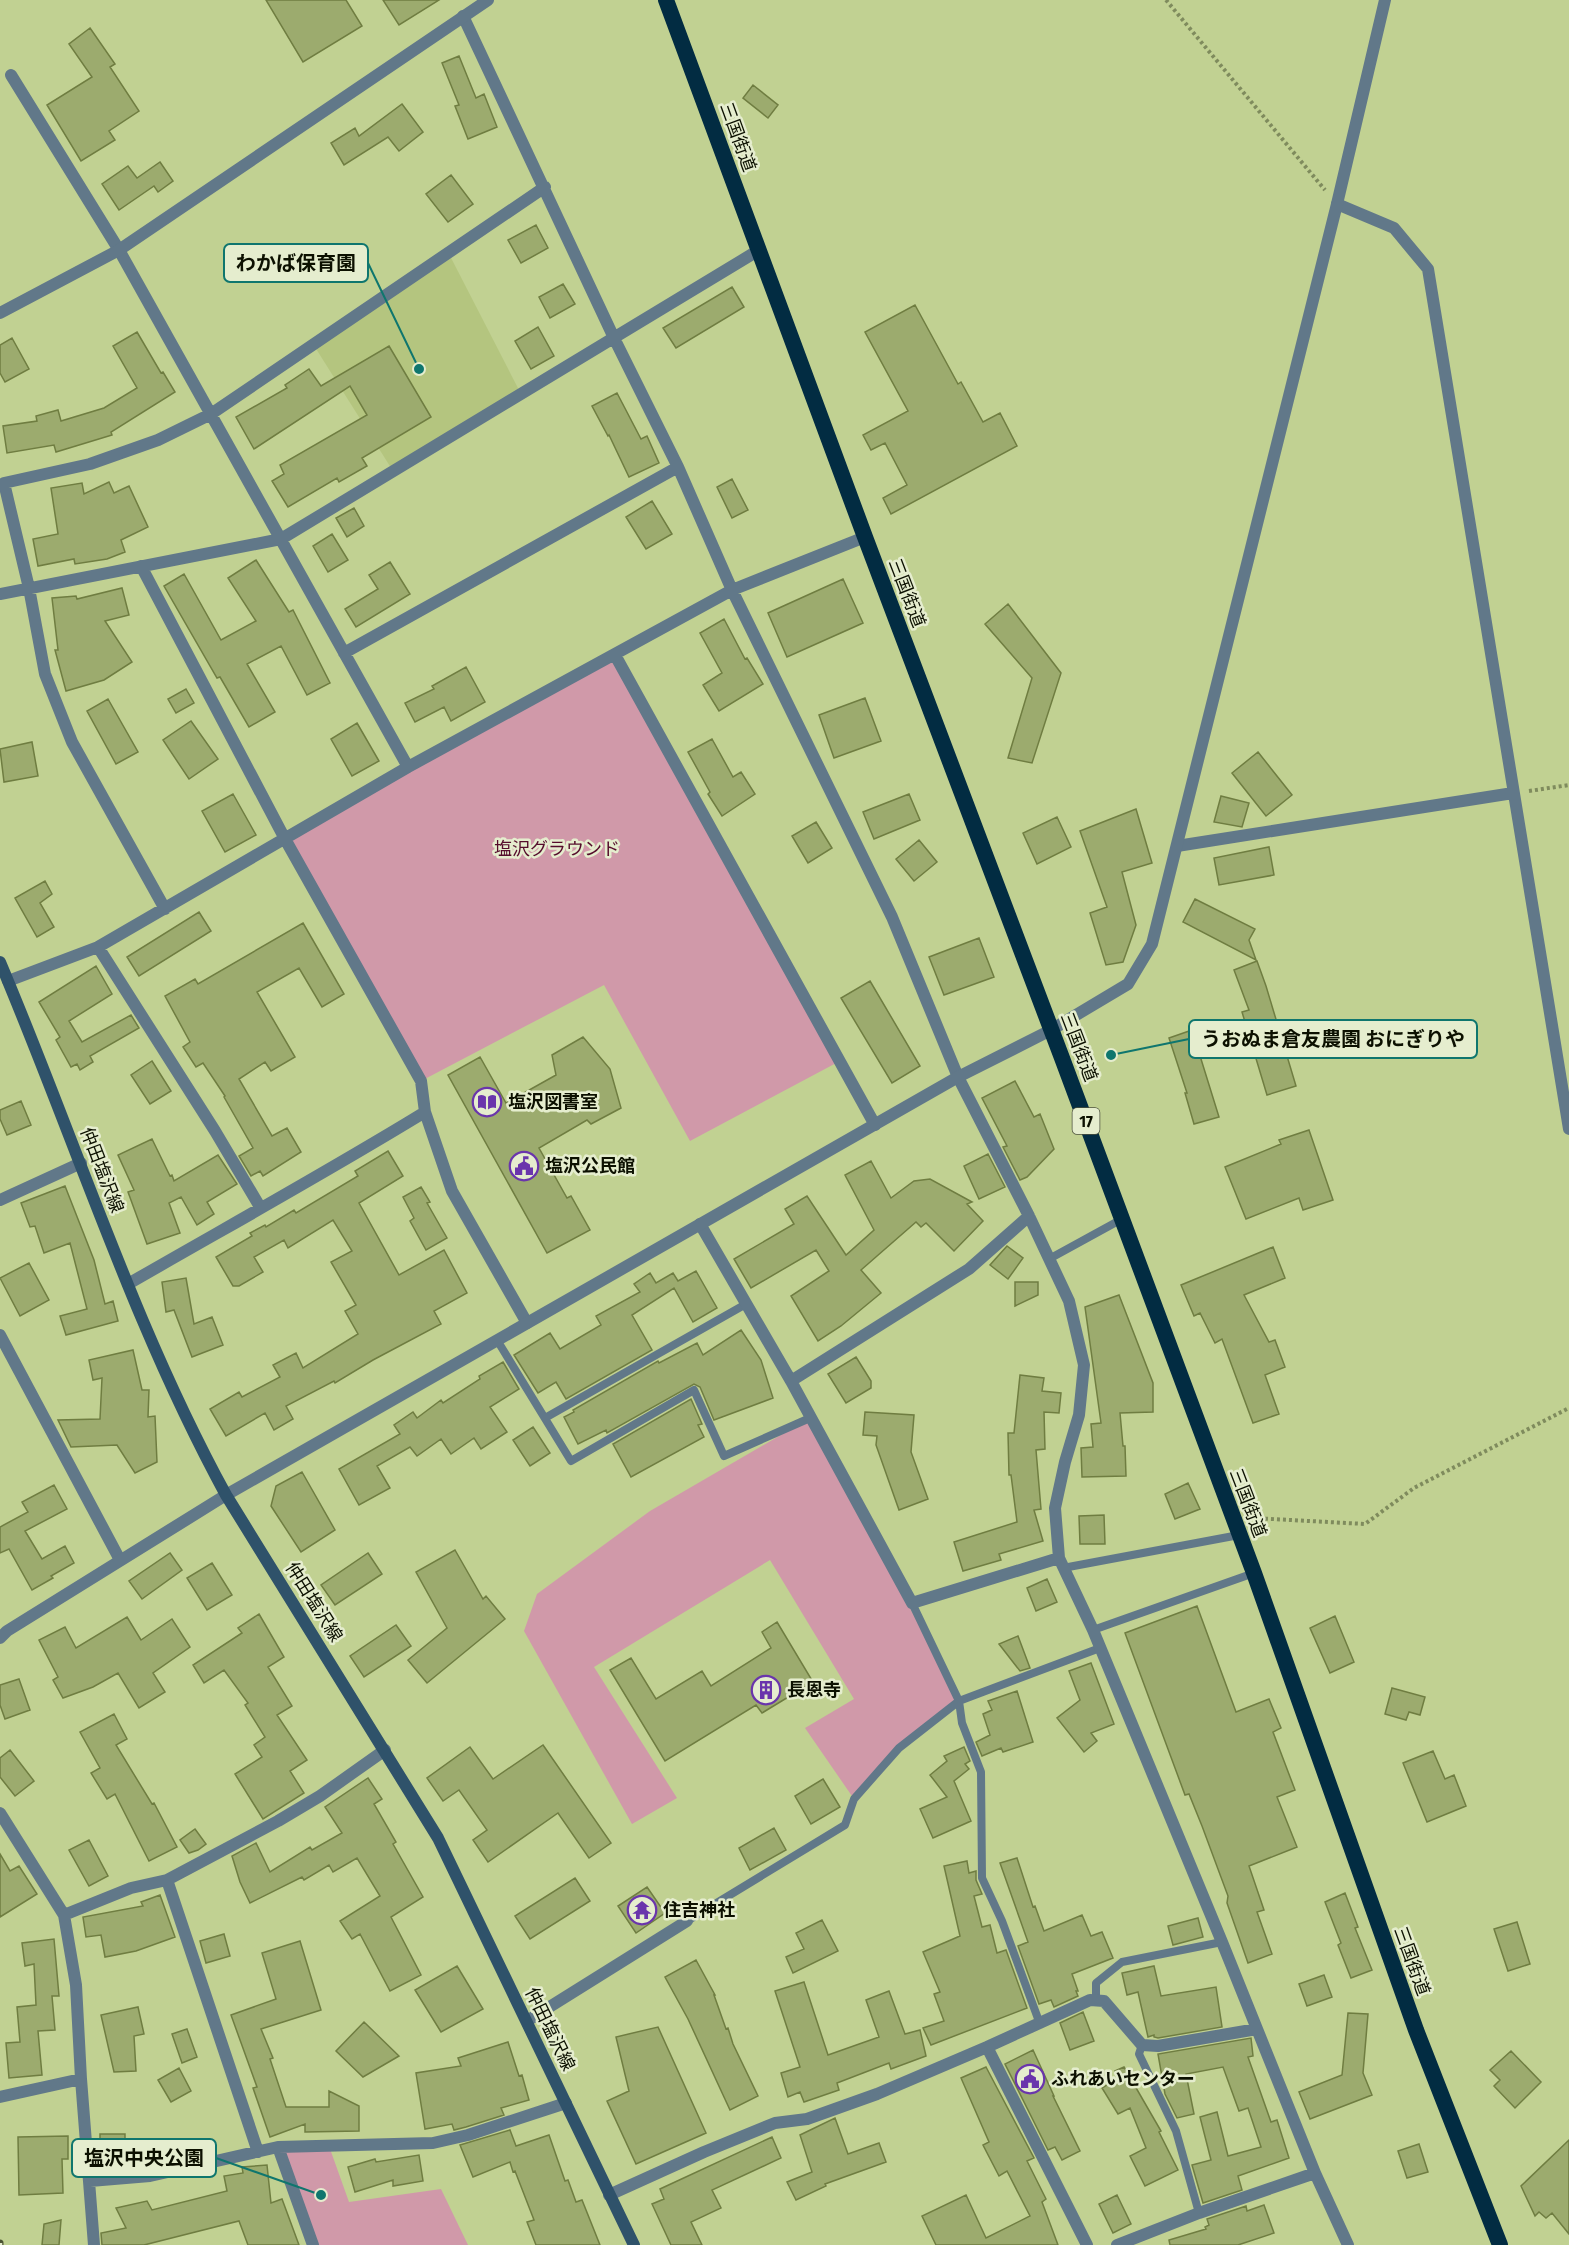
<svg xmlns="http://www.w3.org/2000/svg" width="1569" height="2245" font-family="'Fira Sans Condensed','Noto Sans JP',sans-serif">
<rect width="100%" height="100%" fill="#c1d192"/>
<!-- built -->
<path fill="#b4c57f" d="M448 252 521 394 393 471 313 344Z"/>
<!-- green -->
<path fill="#d099a9" d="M615 655 840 1061 690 1141 604 985 421 1081 285 839Z
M810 1418 959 1701 899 1748 854 1799 805 1728 854 1699 770 1560 594 1667 677 1798 632 1824 524 1631 537 1594 650 1511Z
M329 2146 349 2202 441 2189 468 2245H314L278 2147Z"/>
<!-- building -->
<path fill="#9cab6e" stroke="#6f7d41" stroke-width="1.5" d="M266 0H346L362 26 303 62Z
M383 0H439L399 25Z
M90 28 115 64 110 67 139 111 109 131 115 140 81 161 47 105 92 77 69 44Z
M459 56 476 98 484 94 497 127 468 139 455 106 459 105 442 63Z
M753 85 778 105 768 118 743 98Z
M402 104 423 132 399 151 388 137 344 165 331 143 355 128 359 136Z
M160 162 173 181 158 192 154 186 119 210 102 184 128 166 137 178Z
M451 175 473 204 448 222 426 194Z
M536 225 548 248 521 263 508 240Z
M563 284 575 304 550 318 539 297Z
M732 287 744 307 676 348 663 328Z
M915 305 958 384 961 382 983 422 1000 413 1017 446 891 514 883 498 907 485 885 443 871 450 863 435 908 411 865 332Z
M538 327 554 356 531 369 515 341Z
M137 332 161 373 163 372 175 392 111 432 112 435 56 452 54 445 7 453 3 426 37 421 36 416 58 410 61 421 104 408 137 388 113 346Z
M12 338 29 369 5 382 0 373V345Z
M389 346 431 417 362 458 367 466 339 482 337 478 288 507 272 481 284 474 280 465 367 415 350 386 254 449 236 417 287 388 285 385 309 369 321 386Z
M617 393 641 439 647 436 659 463 629 477 609 435 608 436 592 406Z
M732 479 748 510 732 518 717 487Z
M109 482 114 493 129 486 148 527 121 540 125 552 107 559 75 564 74 559 38 566 33 539 58 534 51 488 82 483 84 494Z
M652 501 672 534 646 549 626 517Z
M354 508 364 526 347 537 336 518Z
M332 534 348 560 328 572 313 546Z
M256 560 289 612 293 610 330 683 307 695 281 646 247 664 275 712 249 727 220 677 217 678 164 586 184 574 221 640 256 621 228 578Z
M390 562 410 594 356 627 345 609 378 589 369 575Z
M843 579 863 623 787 657 768 613Z
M122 588 129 615 105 621 132 662 104 680 66 691 55 650H58L52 598 76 596 77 599Z
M1008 604 1061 673 1032 763 1008 758 1032 678 985 624Z
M724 619 745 659 747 658 763 684 719 711 703 685 722 673 700 633Z
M466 667 485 702 451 721 444 707 415 722 405 703 434 689 432 686Z
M186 689 194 703 176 713 168 699Z
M865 698 881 741 834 758 819 715Z
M108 699 138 752 116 764 87 711Z
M191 721 218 759 189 779 163 740Z
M357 723 379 761 352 776 331 739Z
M712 739 733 777 741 772 755 794 722 816 708 794 710 792 688 752Z
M32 742 38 776 4 782 0 749Z
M1258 752 1292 795 1266 816 1232 773Z
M233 794 256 835 225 852 202 811Z
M909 794 920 820 874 839 863 812Z
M1221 796 1249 803 1242 827 1214 822Z
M1136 809 1152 863 1122 872 1136 925 1123 962 1106 965 1090 913 1107 907 1080 831Z
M1057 817 1071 847 1037 864 1023 833Z
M816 822 832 848 808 863 792 836Z
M919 840 937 862 914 881 896 859Z
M1269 847 1274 875 1219 885 1214 858Z
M45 881 52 894 40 903 54 927 37 937 15 898Z
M1195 899 1255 929 1249 940 1256 960 1183 922Z
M199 912 211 931 139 976 127 957Z
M303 923 344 994 322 1007 299 968 257 992 295 1057 271 1071 265 1062 239 1079 272 1136 287 1128 301 1152 263 1176 260 1171 251 1176 239 1156 253 1148 224 1097 225 1096 203 1063 196 1067 183 1047 190 1042 165 996 195 979 198 984Z
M979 938 994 977 944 995 929 957Z
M1257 961 1266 986 1296 1086 1267 1095 1242 1012 1249 1010 1234 970Z
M96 966 112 994 69 1021 82 1042 131 1015 139 1028 90 1056 93 1062 80 1070 77 1064 71 1067 56 1040 60 1037 39 1002Z
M870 981 920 1066 892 1083 841 998Z
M1192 1030 1219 1117 1194 1124 1185 1093H1187L1169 1038Z
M583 1037 610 1069 621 1108 591 1124 587 1120 539 1148 567 1198 571 1196 590 1230 547 1253 448 1075 480 1057 506 1103 556 1075 552 1055Z
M152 1061 171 1091 150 1104 131 1075Z
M1015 1081 1034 1117 1040 1114 1054 1149 1027 1177 1020 1180 1003 1147 1007 1146 982 1098Z
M21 1101 31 1125 7 1135 0 1119V1110Z
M1309 1130 1333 1200 1303 1210 1299 1198 1246 1219 1225 1167 1281 1144 1279 1140Z
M152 1139 170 1176 172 1175 174 1181 218 1155 237 1184 207 1202 214 1214 197 1225 181 1197 169 1203 180 1233 147 1244 128 1192 134 1190 118 1155Z
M388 1151 403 1176 359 1203 399 1275 444 1250 467 1293 434 1311 441 1324 373 1360 335 1383 334 1381 286 1406 293 1419 274 1430 265 1413 226 1436 210 1409 239 1392 242 1397 280 1377 273 1365 296 1353 303 1368 358 1334 345 1311 356 1305 331 1262 352 1251 333 1220 288 1248 284 1240 254 1257 263 1272 239 1286H233L216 1257 252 1236 250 1233 265 1225 266 1227 294 1210 296 1213 358 1176 355 1171Z
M988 1154 1005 1187 979 1199 964 1166Z
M871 1161 891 1198 914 1181 930 1179 972 1202 967 1204 983 1221 954 1251 926 1223 921 1227 916 1222 861 1270 881 1293 841 1326 818 1341 791 1296 829 1271 816 1250 751 1288 734 1259 794 1224 785 1209 807 1196 846 1255 874 1230 845 1175Z
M65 1186 94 1260 105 1304 113 1301 118 1321 66 1335 60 1316 87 1309 70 1243 44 1253 35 1226 30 1227 21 1203Z
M421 1187 430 1202 427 1203 447 1238 426 1250 410 1221 414 1218 403 1197Z
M1007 1246 1023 1258 1008 1279 990 1265Z
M1273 1247 1285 1278 1244 1295 1269 1342 1275 1340 1285 1367 1265 1375 1279 1414 1253 1423 1222 1339 1215 1343 1200 1313 1194 1316 1181 1285Z
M29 1263 49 1300 20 1316 0 1278Z
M696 1271 717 1308 693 1322 674 1288 632 1315 652 1350 566 1399 556 1382 538 1393 514 1355 550 1333 560 1349 601 1325 596 1316 640 1292 634 1284 650 1273 656 1283 673 1273 678 1281Z
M186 1278 194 1324 212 1317 223 1345 192 1357 174 1310 166 1312 162 1282Z
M1015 1282H1038V1295L1015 1306Z
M1119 1295 1153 1383V1412L1120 1413 1123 1446H1125L1126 1476 1082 1477 1081 1448 1093 1447 1091 1424 1101 1423 1085 1307Z
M741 1330 761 1360 773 1398 714 1420 700 1387 694 1384 607 1433 606 1430 578 1444 564 1417 574 1412 573 1410 658 1361 659 1363 697 1343 703 1355Z
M133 1350 142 1390H149L148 1417 155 1416 157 1462 135 1473 117 1445 71 1447 58 1420 100 1419 102 1378 93 1380 89 1360Z
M856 1357 871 1381V1388L846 1403 828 1374Z
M503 1362 519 1389 490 1407 507 1432 481 1449 474 1438 451 1454 441 1439 417 1456 410 1447 377 1466 390 1488 359 1505 339 1469 400 1434 394 1425 413 1412 417 1418 441 1400 443 1403 480 1379 479 1376Z
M1020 1375 1044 1378 1042 1391 1061 1393 1059 1413 1044 1412 1045 1449 1036 1450 1041 1509 1034 1510 1043 1541 999 1554 1001 1560 963 1571 954 1542 1017 1522 1011 1475H1009L1008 1433H1014Z
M691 1399 702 1424 698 1425 704 1437 631 1477 613 1444Z
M865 1412 914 1415 911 1452 928 1499 899 1510 876 1445 877 1436 863 1435Z
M533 1427 550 1453 530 1466 513 1440Z
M302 1472 335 1530 301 1552 271 1506 276 1486Z
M1188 1483 1200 1509 1175 1519 1165 1494Z
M54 1485 67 1509 25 1531 42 1559 65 1546 74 1563 51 1576 53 1578 32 1590 9 1549 0 1553V1527L28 1512 22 1502Z
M1104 1515 1105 1544H1080L1079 1516Z
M455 1550 483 1599 486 1596 505 1619 427 1683 408 1660 447 1628 416 1572Z
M170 1553 182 1570 142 1599 129 1581Z
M368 1553 382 1574 335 1605 321 1585Z
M212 1563 232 1595 207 1610 187 1578Z
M1047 1579 1057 1602 1036 1611 1027 1588Z
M1197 1606 1236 1712 1269 1699 1281 1728 1273 1732 1295 1790 1277 1797 1297 1847 1249 1866 1264 1910 1257 1912 1272 1954 1248 1963 1227 1903 1228 1896 1202 1826 1189 1794 1185 1795 1125 1633Z
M259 1614 284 1657 268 1667 292 1706 277 1715 307 1760 290 1771 304 1793 263 1819 235 1774 262 1757 254 1745 265 1737 245 1705 248 1703 224 1670 204 1683 193 1665 242 1633 238 1628Z
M1335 1616 1354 1662 1330 1673 1310 1628Z
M127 1617 141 1640 172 1619 190 1647 153 1673 165 1692 139 1708 118 1673 93 1687 63 1698 53 1680 58 1677 39 1640 65 1627 76 1648Z
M777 1622 813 1682 762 1713 756 1705 665 1761 610 1670 631 1658 656 1699 702 1671 711 1686 771 1648 762 1632Z
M396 1625 411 1646 364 1677 350 1656Z
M1018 1636 1030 1668 1020 1671 999 1644Z
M1091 1663 1114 1724 1091 1733 1097 1741 1084 1752 1057 1718 1080 1700 1069 1671Z
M19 1679 30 1710 5 1719 0 1705V1685Z
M1392 1688 1425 1697 1420 1715 1409 1712 1406 1720 1385 1714Z
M1017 1691 1033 1742 1003 1752 1001 1748 982 1756 976 1742 990 1735 983 1714 992 1710 988 1701Z
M114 1714 127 1739 116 1745 152 1804 154 1803 177 1847 149 1861 115 1794 107 1799 91 1773 100 1768 80 1732Z
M543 1745 611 1843 589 1858 558 1813 488 1862 473 1840 487 1830 459 1790 443 1801 427 1778 470 1747 493 1779Z
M964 1747 970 1761 965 1764 969 1769 954 1781 971 1821 933 1838 920 1809 947 1797 930 1775 947 1761 944 1756Z
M10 1750 34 1781 15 1796 0 1777V1758Z
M1433 1751 1445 1779 1454 1775 1466 1806 1427 1822 1403 1763Z
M368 1778 382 1799 374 1804 396 1842 393 1844 423 1897 391 1917 421 1975 390 1991 360 1934 352 1939 340 1921 380 1896 357 1858 333 1872 329 1865 304 1880 302 1877 250 1903 240 1882 232 1856 256 1843 270 1872 310 1847 312 1850 342 1833 325 1807Z
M823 1779 840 1807 811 1824 795 1796Z
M774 1828 786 1850 750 1870 739 1848Z
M195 1829 206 1844 198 1850 189 1853 180 1840Z
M89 1840 108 1876 89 1886 69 1850Z
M0 1854 10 1871 19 1866 37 1894 0 1917Z
M1017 1858 1033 1907 1035 1906 1044 1931 1082 1915 1091 1936 1102 1932 1113 1958 1072 1974 1078 1991H1076L1078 1996 1054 2007 1051 2000 1039 2004 1018 1946 1028 1942 1000 1863Z
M967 1861 969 1873 976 1871V1880L982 1894 974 1896 982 1927 990 1925 997 1953 1006 1950 1027 2008 931 2045 923 2028 944 2021 934 1994 940 1992 923 1952 960 1936 944 1866Z
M575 1878 590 1901 530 1939 515 1916Z
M647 1887 665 1913 636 1933 618 1906Z
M1345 1893 1358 1927 1355 1928 1372 1970 1351 1978 1338 1945 1341 1943 1325 1902Z
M160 1895 175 1937 136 1951 105 1957 101 1935 86 1937 83 1917 143 1906 141 1902Z
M1198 1918 1203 1937 1173 1945 1168 1926Z
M822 1920 838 1951 793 1973 786 1957 804 1949 796 1933Z
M1517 1922 1530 1964 1508 1971 1494 1929Z
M224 1934 230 1956 206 1963 200 1941Z
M54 1939 59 1996H52L55 2030 38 2031 42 2075 9 2078 6 2043 20 2042 17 2007 36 2005 34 1964 25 1966 22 1943Z
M300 1941 321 2010 261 2029 273 2058 270 2059 286 2107H329V2091L359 2106V2131L305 2132V2124L270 2137 253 2088 257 2087 231 2015 276 1999 262 1953Z
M696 1960 715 1995H714L726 2029 728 2028 733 2044 758 2096 730 2110 688 2019 665 1977Z
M457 1966 483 2009 441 2032 415 1990Z
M1154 1966 1161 1996 1216 1987 1222 2027 1158 2038 1154 2037V2035L1148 2037 1138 1992 1127 1995 1122 1973Z
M1324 1975 1332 1997 1307 2006 1299 1984Z
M804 1982 828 2055 879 2037 866 2000 889 1991 905 2034 920 2030 926 2056 891 2069 889 2063 837 2083 839 2090 804 2102 800 2092 788 2097 781 2073 800 2067 775 1991Z
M138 2007 144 2034 134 2036 136 2071 114 2072 101 2015Z
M1083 2012 1094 2041 1070 2050 1060 2023Z
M1348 2013 1368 2014 1363 2073 1372 2095 1310 2119 1299 2092 1342 2075Z
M364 2022 399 2056 363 2077 336 2051Z
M658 2027 706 2133 636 2164 607 2101 629 2091 616 2037Z
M187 2029 197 2057 182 2063 172 2034Z
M1251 2038 1253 2056 1248 2057 1271 2122 1277 2120 1289 2158 1238 2176 1242 2190 1203 2203 1192 2165 1211 2160 1200 2117 1217 2112 1228 2156 1261 2147 1248 2108 1239 2111 1223 2067 1186 2074 1194 2114 1177 2118 1165 2094 1158 2054Z
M508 2042 519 2076 522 2075 529 2100 501 2108 504 2115 466 2127 454 2130 452 2124 425 2129 416 2073 461 2066 458 2058Z
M1033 2050 1054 2096H1053L1080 2151 1062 2160 1055 2147 1048 2150 1005 2064Z
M1511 2051 1541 2082 1515 2108 1494 2086 1500 2080 1490 2070Z
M986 2067 1034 2158 1027 2161 1046 2199 1042 2202 1058 2245H936L922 2216 966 2195 986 2238 1030 2216 1007 2171 999 2176 983 2145 989 2142 961 2078Z
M1124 2067 1161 2131 1159 2132 1178 2170 1145 2186 1130 2156 1146 2148 1130 2108 1118 2114 1102 2088 1118 2078 1115 2071Z
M179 2068 191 2091 171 2102 158 2080Z
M835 2118 848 2154 879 2143 886 2162 825 2184 826 2186 796 2200 787 2182 812 2172 800 2135Z
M510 2130 516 2146 549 2135 565 2181 568 2180 576 2202 582 2200 600 2245H536L527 2222 534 2220 515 2171 513 2172 510 2162 473 2177 460 2145Z
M100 2134H125V2165H100Z
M68 2136V2159H62L63 2193 19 2195 18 2137Z
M772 2137 781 2158 712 2190 721 2208 691 2222 702 2245H671L652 2204 664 2199 660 2189Z
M1569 2140V2234L1552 2213 1546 2218 1539 2212 1535 2216 1521 2186Z
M1419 2144 1428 2172 1407 2178 1398 2151Z
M419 2155 423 2181 393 2186V2180L355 2192 348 2167 375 2159 376 2162Z
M267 2165 271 2203 282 2199 299 2245H248L239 2221 144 2245H102L101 2233 126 2228 116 2208 147 2201 152 2210 227 2191 224 2176 243 2173 242 2167Z
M1117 2195 1131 2224 1113 2233 1099 2204Z
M1264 2205 1274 2233 1238 2245H1170L1169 2240 1206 2229 1205 2227 1209 2225 1207 2219 1246 2206 1247 2211Z
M61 2220 59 2245H42L44 2224Z"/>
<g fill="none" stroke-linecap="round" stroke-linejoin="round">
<!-- path -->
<path stroke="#7f8b5d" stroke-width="4" stroke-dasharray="3 3" stroke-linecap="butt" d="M1166 0 1325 190
M1529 791 1569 785
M1253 1518 1365 1524 1414 1488 1569 1408"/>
<!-- service -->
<path stroke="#617889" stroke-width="8" d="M1049 1259 1122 1219
M497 1340 571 1461 694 1390 724 1456 810 1418
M545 1418 746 1304
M1063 1568 1239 1535
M1093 1630 1254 1573
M687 1921 845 1825 854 1799 899 1748 959 1701 912 1603
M1096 2002V1983L1122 1962 1222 1942
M1040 2024 1002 1921 982 1878 981 1772 962 1723 959 1701 1100 1648
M1142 2045 1139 2054 1176 2131 1199 2213"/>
<!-- minor -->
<path stroke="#617889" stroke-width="12" d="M463 16 614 338 678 467 732 590 892 917 958 1077 1029 1216 1069 1301 1084 1365 1079 1415 1065 1462 1055 1508 1059 1558 1093 1630 1222 1942 1315 2173 1348 2245
M11 75 119 250 408 767
M1337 204 1394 228 1428 269 1569 1129
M141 566 285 839 421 1081 425 1112
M0 594 281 539 759 250
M344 653 678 467
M615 655 875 1125
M1177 846 1513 793
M165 909 72 742 45 674 29 588 4 483 90 464 158 440 211 414 545 187
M98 947 215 1131 260 1207
M8 981 98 947 408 767 732 590 865 537
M0 1200 81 1163
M700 1224 791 1381 912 1603 1059 1558
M128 1284C227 1227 327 1172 425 1112L452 1191 527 1323
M0 1335 120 1560
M791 1381 969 1269 1029 1216
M0 1813 64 1915 76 1985 81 2079 94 2245
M167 1880 258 2152
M64 1915 131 1888 167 1880 278 1821 320 1796 385 1750
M527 2021 687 1921
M987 2047 1087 2245
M0 2097 81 2079
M278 2147 313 2245
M90 2181 150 2176 278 2147 433 2143 468 2135 566 2103
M609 2195 704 2152 775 2123 807 2119 877 2094 987 2047 1090 2000 1104 2001 1142 2045 1158 2046 1257 2029
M1117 2245 1199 2213 1315 2173"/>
<!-- tertiary -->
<path stroke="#617889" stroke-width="12" d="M0 313 119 250 488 0
M0 1638 7 1631 226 1495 958 1077 1051 1030 1128 984 1152 944 1337 204 1385 0"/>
<!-- secondary -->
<path stroke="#2f526a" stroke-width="12" d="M0 962C75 1139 133 1325 226 1495L438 1838 634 2245"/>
<!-- trunk -->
<path stroke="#022c42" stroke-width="16" d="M666 0 865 537 1062 1058 1254 1573 1416 2030 1500 2245"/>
<!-- rail casing -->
<g stroke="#4b5333" stroke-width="7">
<path id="rail" d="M0 2243V2245"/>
</g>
<!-- rail -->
<use href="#rail" stroke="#e5edce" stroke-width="4.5" stroke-dasharray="14" stroke-linecap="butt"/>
</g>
<!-- icons -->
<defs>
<g id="library-ring" transform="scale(1.5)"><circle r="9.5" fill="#e5edce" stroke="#6a35ac" stroke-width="1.5"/><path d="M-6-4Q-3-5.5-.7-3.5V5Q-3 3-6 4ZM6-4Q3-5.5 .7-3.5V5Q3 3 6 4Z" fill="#6a35ac"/></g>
<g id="civic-ring" transform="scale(1.5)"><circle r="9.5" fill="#e5edce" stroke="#6a35ac" stroke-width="1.5"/><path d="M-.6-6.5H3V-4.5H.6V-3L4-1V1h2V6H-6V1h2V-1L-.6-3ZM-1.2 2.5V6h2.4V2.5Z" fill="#6a35ac"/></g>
<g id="building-ring" transform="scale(1.5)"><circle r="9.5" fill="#e5edce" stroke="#6a35ac" stroke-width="1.5"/><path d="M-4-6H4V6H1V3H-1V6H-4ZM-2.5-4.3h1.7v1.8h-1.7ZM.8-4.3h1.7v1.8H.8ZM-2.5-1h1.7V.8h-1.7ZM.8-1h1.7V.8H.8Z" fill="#6a35ac"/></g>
<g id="temple-ring" transform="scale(1.5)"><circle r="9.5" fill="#e5edce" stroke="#6a35ac" stroke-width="1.5"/><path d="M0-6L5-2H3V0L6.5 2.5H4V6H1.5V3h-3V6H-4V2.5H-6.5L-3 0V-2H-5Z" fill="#6a35ac"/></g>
</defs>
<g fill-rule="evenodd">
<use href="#library-ring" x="487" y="1102"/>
<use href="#civic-ring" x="524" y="1166"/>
<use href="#building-ring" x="766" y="1690"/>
<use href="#temple-ring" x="642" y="1910"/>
<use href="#civic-ring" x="1030" y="2079"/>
</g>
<g text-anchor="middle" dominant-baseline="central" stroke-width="5" stroke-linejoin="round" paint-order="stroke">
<!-- shield labels -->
<rect fill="#e5edce" stroke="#4d523e" stroke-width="1.5" x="1072.5" y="1108" width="27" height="26" rx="4.5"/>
<g font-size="16" font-weight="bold" fill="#0c1000">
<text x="1086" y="1121">17</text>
</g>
<!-- street labels -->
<g font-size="18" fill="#0c1000" stroke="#e5edce">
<text transform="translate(738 137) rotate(70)">三国街道</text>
<text transform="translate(907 593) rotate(69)">三国街道</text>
<text transform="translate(1079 1047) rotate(69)">三国街道</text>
<text transform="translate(102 1170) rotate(69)">仲田塩沢線</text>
<text transform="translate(1248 1503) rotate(69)">三国街道</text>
<text transform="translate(314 1602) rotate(58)">仲田塩沢線</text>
<text transform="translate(1412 1961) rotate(70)">三国街道</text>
<text transform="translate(550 2029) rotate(64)">仲田塩沢線</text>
</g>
<!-- park labels -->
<g font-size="18" fill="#550c2c" stroke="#e5edce">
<text x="557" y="849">塩沢グラウンド</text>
</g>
<!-- poi labels -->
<g font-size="18" font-weight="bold" fill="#0c1000" stroke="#e5edce" text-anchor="start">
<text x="508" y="1102">塩沢図書室</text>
<text x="545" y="1166">塩沢公民館</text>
<text x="787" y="1690">長恩寺</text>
<text x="663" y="1910">住吉神社</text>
<text x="1051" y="2079">ふれあいセンター</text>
</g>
</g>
<!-- callouts -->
<path fill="none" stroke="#0f766e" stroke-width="2" d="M419 369L368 263M1111 1055L1189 1039M321 2195L216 2158"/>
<g fill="#0f766e" stroke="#e5edce" stroke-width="2">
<circle cx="419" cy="369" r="6"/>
<circle cx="1111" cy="1055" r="6"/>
<circle cx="321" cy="2195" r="6"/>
</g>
<g fill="#e5edce" stroke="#0f766e" stroke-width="2">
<rect x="224" y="244" width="144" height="38" rx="6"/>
<rect x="1189" y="1020" width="288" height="38" rx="6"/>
<rect x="72" y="2139" width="144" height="38" rx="6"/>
</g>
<g font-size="20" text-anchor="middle" font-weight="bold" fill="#0c1000">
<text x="296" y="270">わかば保育園</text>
<text x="1333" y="1046">うおぬま倉友農園 おにぎりや</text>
<text x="144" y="2165">塩沢中央公園</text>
</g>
</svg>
